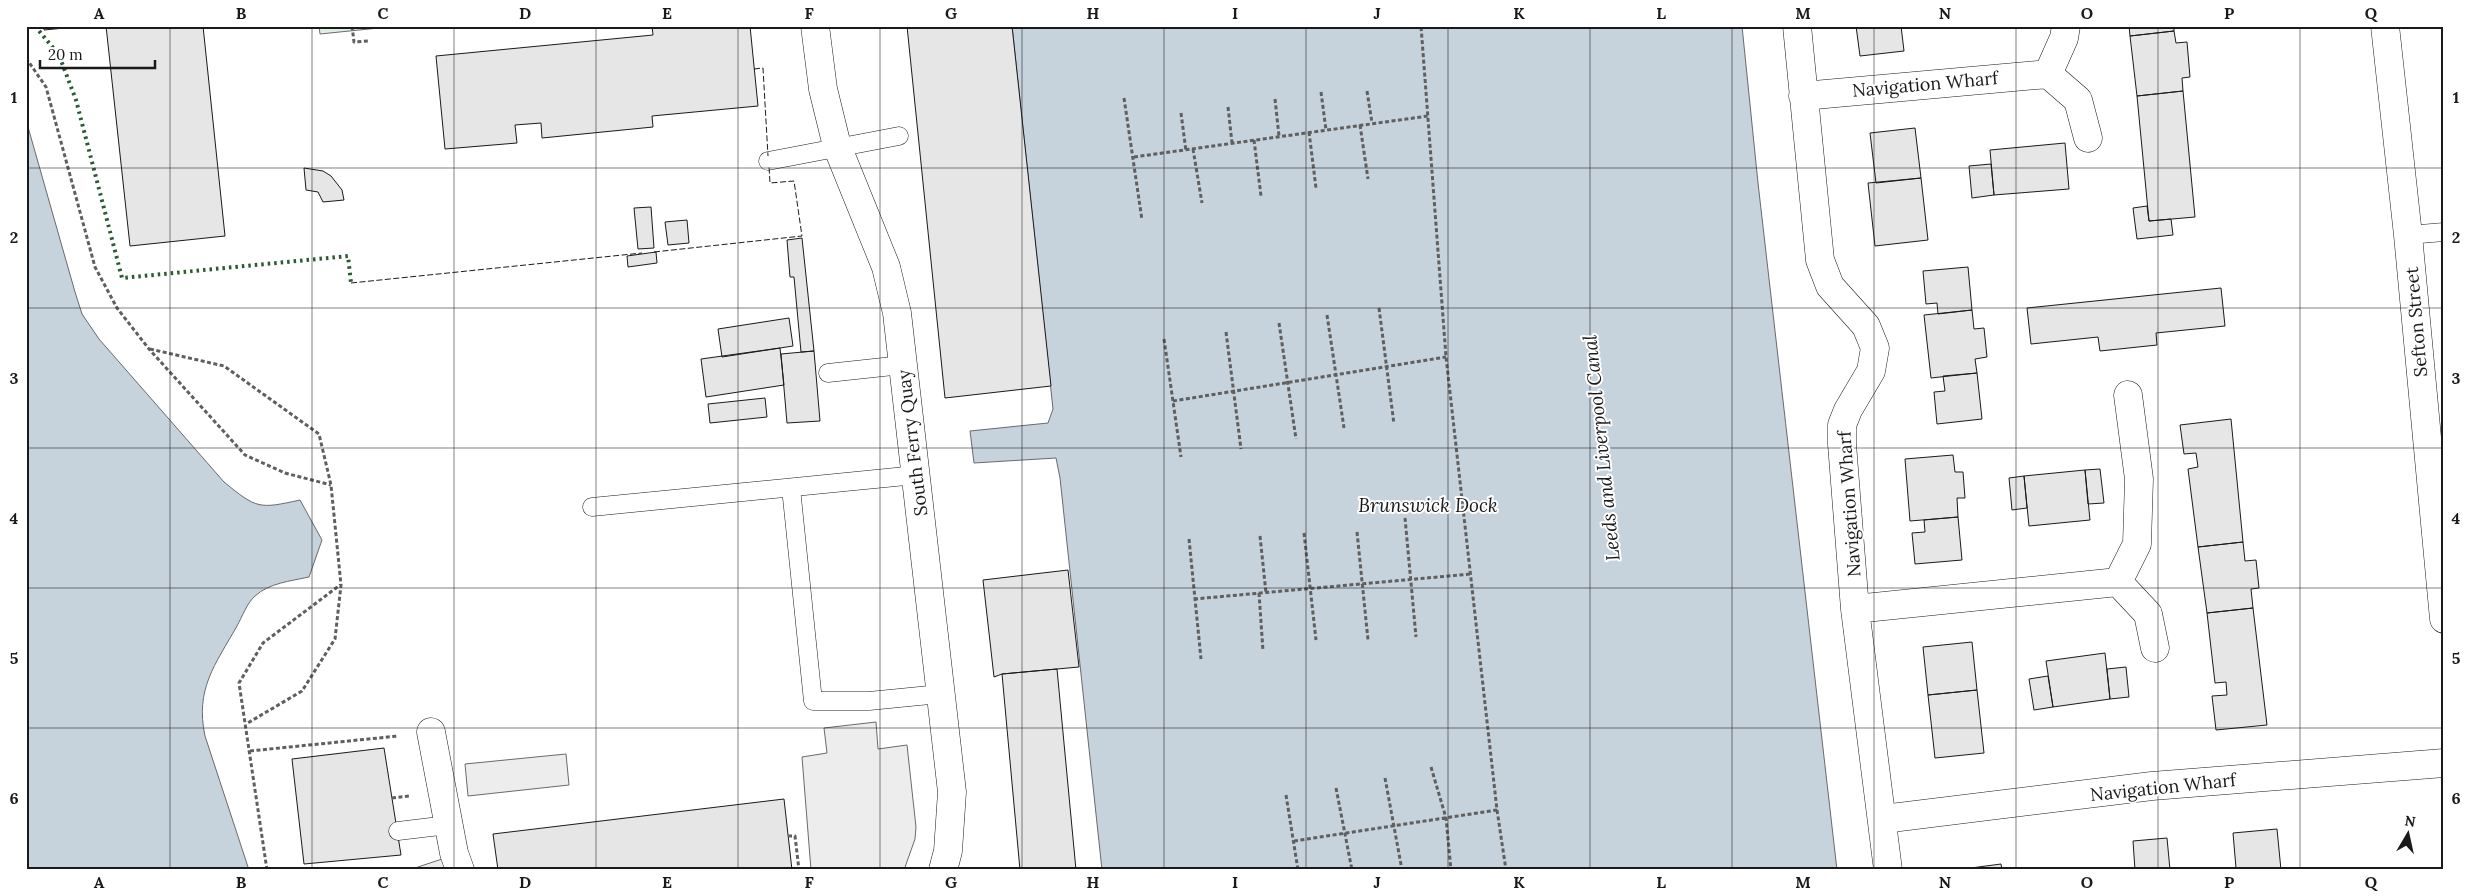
<svg xmlns="http://www.w3.org/2000/svg" width="2470" height="896" font-family="Lora,serif">
<rect width="100%" height="100%" fill="#fff"/>
<!-- green -->
<path fill="#e0efe3" stroke="#6a6a6a" d="M319 26H398L320 34Z"/>
<!-- parking -->
<path fill="#ededed" stroke="#6a6a6a" d="M876 722 878 749 907 745 916 827 915 839 904 870H811L802 757 827 753 824 728Z
M566 754 569 785 468 796 465 764Z
M442 859 446 870H415V868Z"/>
<!-- water -->
<path fill="#c6d2dc" stroke="#6a6a6a" d="M1012 26H1742L1758 183 1837 870H1102L1060 478 1056 458 974 463 970 431 1048 423 1053 409Z
M26 120 75 292 82 314 99 339 224 482C257 509 259 509 300 500L322 540 309 577C291 581 269 583 255 596 247 603 242 617 237 626 215 665 195 689 205 736L249 870H26Z"/>
<!-- building -->
<path fill="#e6e6e6" stroke="#1a1a1a" d="M44 26H85L44 30Z
M106 26H203L225 236 130 246Z
M652 26H750L758 106 652 116 653 127 542 138 541 123 515 125 517 143 445 149 436 56 653 35Z
M907 26H1012L1051 386 945 398Z
M1856 26H1901L1904 51 1860 56Z
M2129 26H2174V31L2130 36Z
M2174 31 2176 43 2187 42 2190 77 2182 78 2183 91 2137 96 2130 36Z
M2183 91 2195 217 2149 221 2137 96Z
M1915 128 1921 178 1876 183 1870 133Z
M2065 143 2069 189 1994 195 1990 150Z
M1991 164 1994 195 1972 198 1969 166Z
M304 168 323 171 331 176 342 190 344 200 323 202 318 192 306 190Z
M1921 178 1928 240 1875 246 1868 183Z
M2147 206 2149 221 2171 219 2173 235 2137 239 2133 208Z
M651 207 654 248 638 249 634 208Z
M687 220 689 243 668 245 665 222Z
M802 238 814 351 801 352 794 277H790L787 240Z
M656 252 657 263 628 267 627 256Z
M1968 267 1972 310 1938 314 1937 303 1926 304 1923 271Z
M2221 288 2225 326 2156 333 2157 345 2100 351 2098 337 2031 344 2027 308Z
M1972 310 1974 329 1984 328 1987 357 1975 359 1977 373 1931 378 1924 315Z
M789 318 793 346 722 357 718 329Z
M780 348 784 385 706 397 701 359Z
M814 351 820 421 787 423 781 354Z
M1977 373 1982 419 1937 424 1934 392 1945 391 1943 376Z
M765 398 767 417 710 423 708 404Z
M2231 419 2243 542 2198 547 2188 469 2198 467 2196 453 2184 454 2180 425Z
M1953 455 1955 472H1963L1965 498H1957L1958 517 1910 521 1905 459Z
M2100 469 2104 503 2088 504 2085 470Z
M2085 470 2090 520 2029 526 2024 476Z
M2024 476 2027 508 2012 510 2009 478Z
M1958 517 1962 560 1915 564 1912 533 1925 532 1924 520Z
M2243 542 2245 561 2256 560 2259 588 2251 589 2253 608 2207 613 2198 547Z
M1068 570 1079 667 1002 674 994 677 983 580Z
M2253 608 2267 725 2216 730 2212 696 2227 695 2226 682 2215 683 2207 613Z
M1972 642 1977 690 1928 695 1923 647Z
M2105 653 2110 699 2053 707 2046 661Z
M2126 667 2129 697 2110 699 2107 669Z
M1057 669 1076 870H1020L1002 674Z
M2048 676 2053 707 2034 710 2029 679Z
M1977 690 1984 753 1935 758 1928 695Z
M384 748 401 855 304 864 292 759Z
M784 799 792 870H498L493 834Z
M2277 829 2281 870 2236 868 2233 833Z
M2167 838 2170 870H2135L2133 841Z
M2001 864 2002 870H1956Z"/>
<g fill="none" stroke-linecap="round" stroke-linejoin="round">
<!-- service casing -->
<g stroke="#1a1a1a" stroke-width="19">
<path id="service" d="M768 161 899 136
M2408 235 2444 232
M828 373 902 365
M791 488 813 701H869L940 694
M592 507 916 475
M398 831 448 825"/>
</g>
<!-- minor casing -->
<g stroke="#1a1a1a" stroke-width="29">
<path id="minor" d="M815 26 823 89 837 146 886 267 897 313 952 792 948 851 943 870
M1797 26 1820 260 1830 286 1866 326 1875 348 1871 371 1848 410 1842 425V444L1855 609 1888 870
M2048 74 2078 100 2088 138
M1803 96 2048 74 2064 38 2066 26
M2118 582 2137 544 2139 479 2128 395
M2118 582 2148 614 2155 648
M1855 609 2118 582
M431 732 454 853 460 870
M1883 819 2152 786 2444 763"/>
</g>
<!-- primary casing -->
<g stroke="#1a1a1a" stroke-width="29">
<path id="primary" d="M2385 26 2408 235 2444 619"/>
</g>
<!-- path -->
<path stroke="#5f5f5f" stroke-width="3" stroke-dasharray="4 2.5" stroke-linecap="butt" d="M352 26 354 42 369 41
M26 58 46 87 95 267 117 308 149 349 245 455 285 473 331 485
M1367 91 1372 123
M1321 92 1326 130
M1124 98 1142 220
M1275 99 1279 136
M1228 107 1232 143
M1181 113 1186 151
M1360 125 1368 179
M1309 132 1316 188
M1254 140 1261 196
M1193 149 1202 203
M1134 157 1428 116
M1379 308 1394 424
M1327 315 1344 428
M1279 323 1296 439
M1226 332 1241 449
M1164 339 1181 457
M150 349 224 366 319 434 331 485 341 585 335 639 302 691 246 724
M1173 401 1446 357
M1405 518 1416 637
M1357 532 1368 640
M1304 533 1316 640
M1260 536 1266 593
M1189 539 1201 659
M1259 593 1263 651
M1194 599 1471 574
M250 751 398 736
M1431 767 1446 818 1451 870
M1385 778 1402 870
M1336 788 1352 870
M1286 795 1298 870
M392 798 409 796
M1497 810 1506 870
M788 836H795L799 870
M1294 841 1497 810 1446 357 1421 26
M267 870 239 683 263 643 340 585"/>
<!-- service -->
<use href="#service" stroke="#fff" stroke-width="18"/>
<!-- minor -->
<use href="#minor" stroke="#fff" stroke-width="28"/>
<!-- primary -->
<use href="#primary" stroke="#fff" stroke-width="28"/>
<!-- hedge -->
<path stroke="#2b5a34" stroke-width="4" stroke-dasharray="2.5 4" stroke-linecap="butt" d="M35 26 59 55 76 100 122 278 348 256 351 283"/>
<!-- fence -->
<path stroke="#1a1a1a" stroke-width="1" stroke-dasharray="6 2.5" stroke-linecap="butt" d="M754 69 763 68 768 156
M654 252 802 236 794 181 770 183 769 166
M351 283 642 253"/>
</g>
<!-- grid -->
<path fill="none" stroke="#1a1a1a" stroke-width="1" stroke-opacity="0.55" d="M170 26V870M312 26V870M454 26V870M596 26V870M738 26V870M880 26V870M1022 26V870M1164 26V870M1306 26V870M1448 26V870M1590 26V870M1732 26V870M1874 26V870M2016 26V870M2158 26V870M2300 26V870M26 168H2444M26 308H2444M26 448H2444M26 588H2444M26 728H2444"/>
<g text-anchor="middle" dominant-baseline="central" stroke-width="4" stroke-linejoin="round" paint-order="stroke">
<!-- street labels -->
<g font-size="18" fill="#1a1a1a" stroke="#fff">
<text transform="translate(1925 84) rotate(-5)">Navigation Wharf</text>
<text transform="translate(2416 322) rotate(-95)">Sefton Street</text>
<text transform="translate(912 443) rotate(-97)">South Ferry Quay</text>
<text transform="translate(1849 504) rotate(-94)">Navigation Wharf</text>
<text transform="translate(2163 787) rotate(-6)">Navigation Wharf</text>
</g>
<!-- water labels -->
<g font-size="19" font-style="italic" fill="#1a1a1a" stroke="#fff">
<text transform="translate(1601 448) rotate(-96)">Leeds and Liverpool Canal</text>
<text x="1428" y="505">Brunswick Dock</text>
</g>
</g>
<!-- border -->
<rect width="2470" height="896" fill="none" stroke="#ffffff" stroke-width="55"/>
<!-- north arrow -->
<g transform="translate(2408 834) rotate(9)" stroke="#ffffff" stroke-width="4" paint-order="stroke">
<path d="M0-4L9 19L0 12L-9 19Z" fill="#1a1a1a"/>
<text y="-8" font-size="14" font-weight="bold" text-anchor="middle" fill="#1a1a1a">N</text>
</g>
<!-- scale -->
<path d="M40 60v8h115v-8" fill="none" stroke="#1a1a1a" stroke-width="2.5"/>
<text x="48" y="60" font-size="15" fill="#1a1a1a" stroke="#ffffff" stroke-width="4" paint-order="stroke">20 m</text>
<rect x="28" y="28" width="2414" height="840" fill="none" stroke="#1a1a1a" stroke-width="2"/>
<g font-size="16" text-anchor="middle" font-weight="bold" fill="#1a1a1a">
<text x="99" y="19">A</text>
<text x="241" y="19">B</text>
<text x="383" y="19">C</text>
<text x="525" y="19">D</text>
<text x="667" y="19">E</text>
<text x="809" y="19">F</text>
<text x="951" y="19">G</text>
<text x="1093" y="19">H</text>
<text x="1235" y="19">I</text>
<text x="1377" y="19">J</text>
<text x="1519" y="19">K</text>
<text x="1661" y="19">L</text>
<text x="1803" y="19">M</text>
<text x="1945" y="19">N</text>
<text x="2087" y="19">O</text>
<text x="2229" y="19">P</text>
<text x="2371" y="19">Q</text>
<text x="14" y="103">1</text>
<text x="2456" y="103">1</text>
<text x="14" y="243">2</text>
<text x="2456" y="243">2</text>
<text x="14" y="384">3</text>
<text x="2456" y="384">3</text>
<text x="14" y="524">4</text>
<text x="2456" y="524">4</text>
<text x="14" y="664">5</text>
<text x="2456" y="664">5</text>
<text x="14" y="804">6</text>
<text x="2456" y="804">6</text>
<text x="99" y="888">A</text>
<text x="241" y="888">B</text>
<text x="383" y="888">C</text>
<text x="525" y="888">D</text>
<text x="667" y="888">E</text>
<text x="809" y="888">F</text>
<text x="951" y="888">G</text>
<text x="1093" y="888">H</text>
<text x="1235" y="888">I</text>
<text x="1377" y="888">J</text>
<text x="1519" y="888">K</text>
<text x="1661" y="888">L</text>
<text x="1803" y="888">M</text>
<text x="1945" y="888">N</text>
<text x="2087" y="888">O</text>
<text x="2229" y="888">P</text>
<text x="2371" y="888">Q</text>
</g>
</svg>
